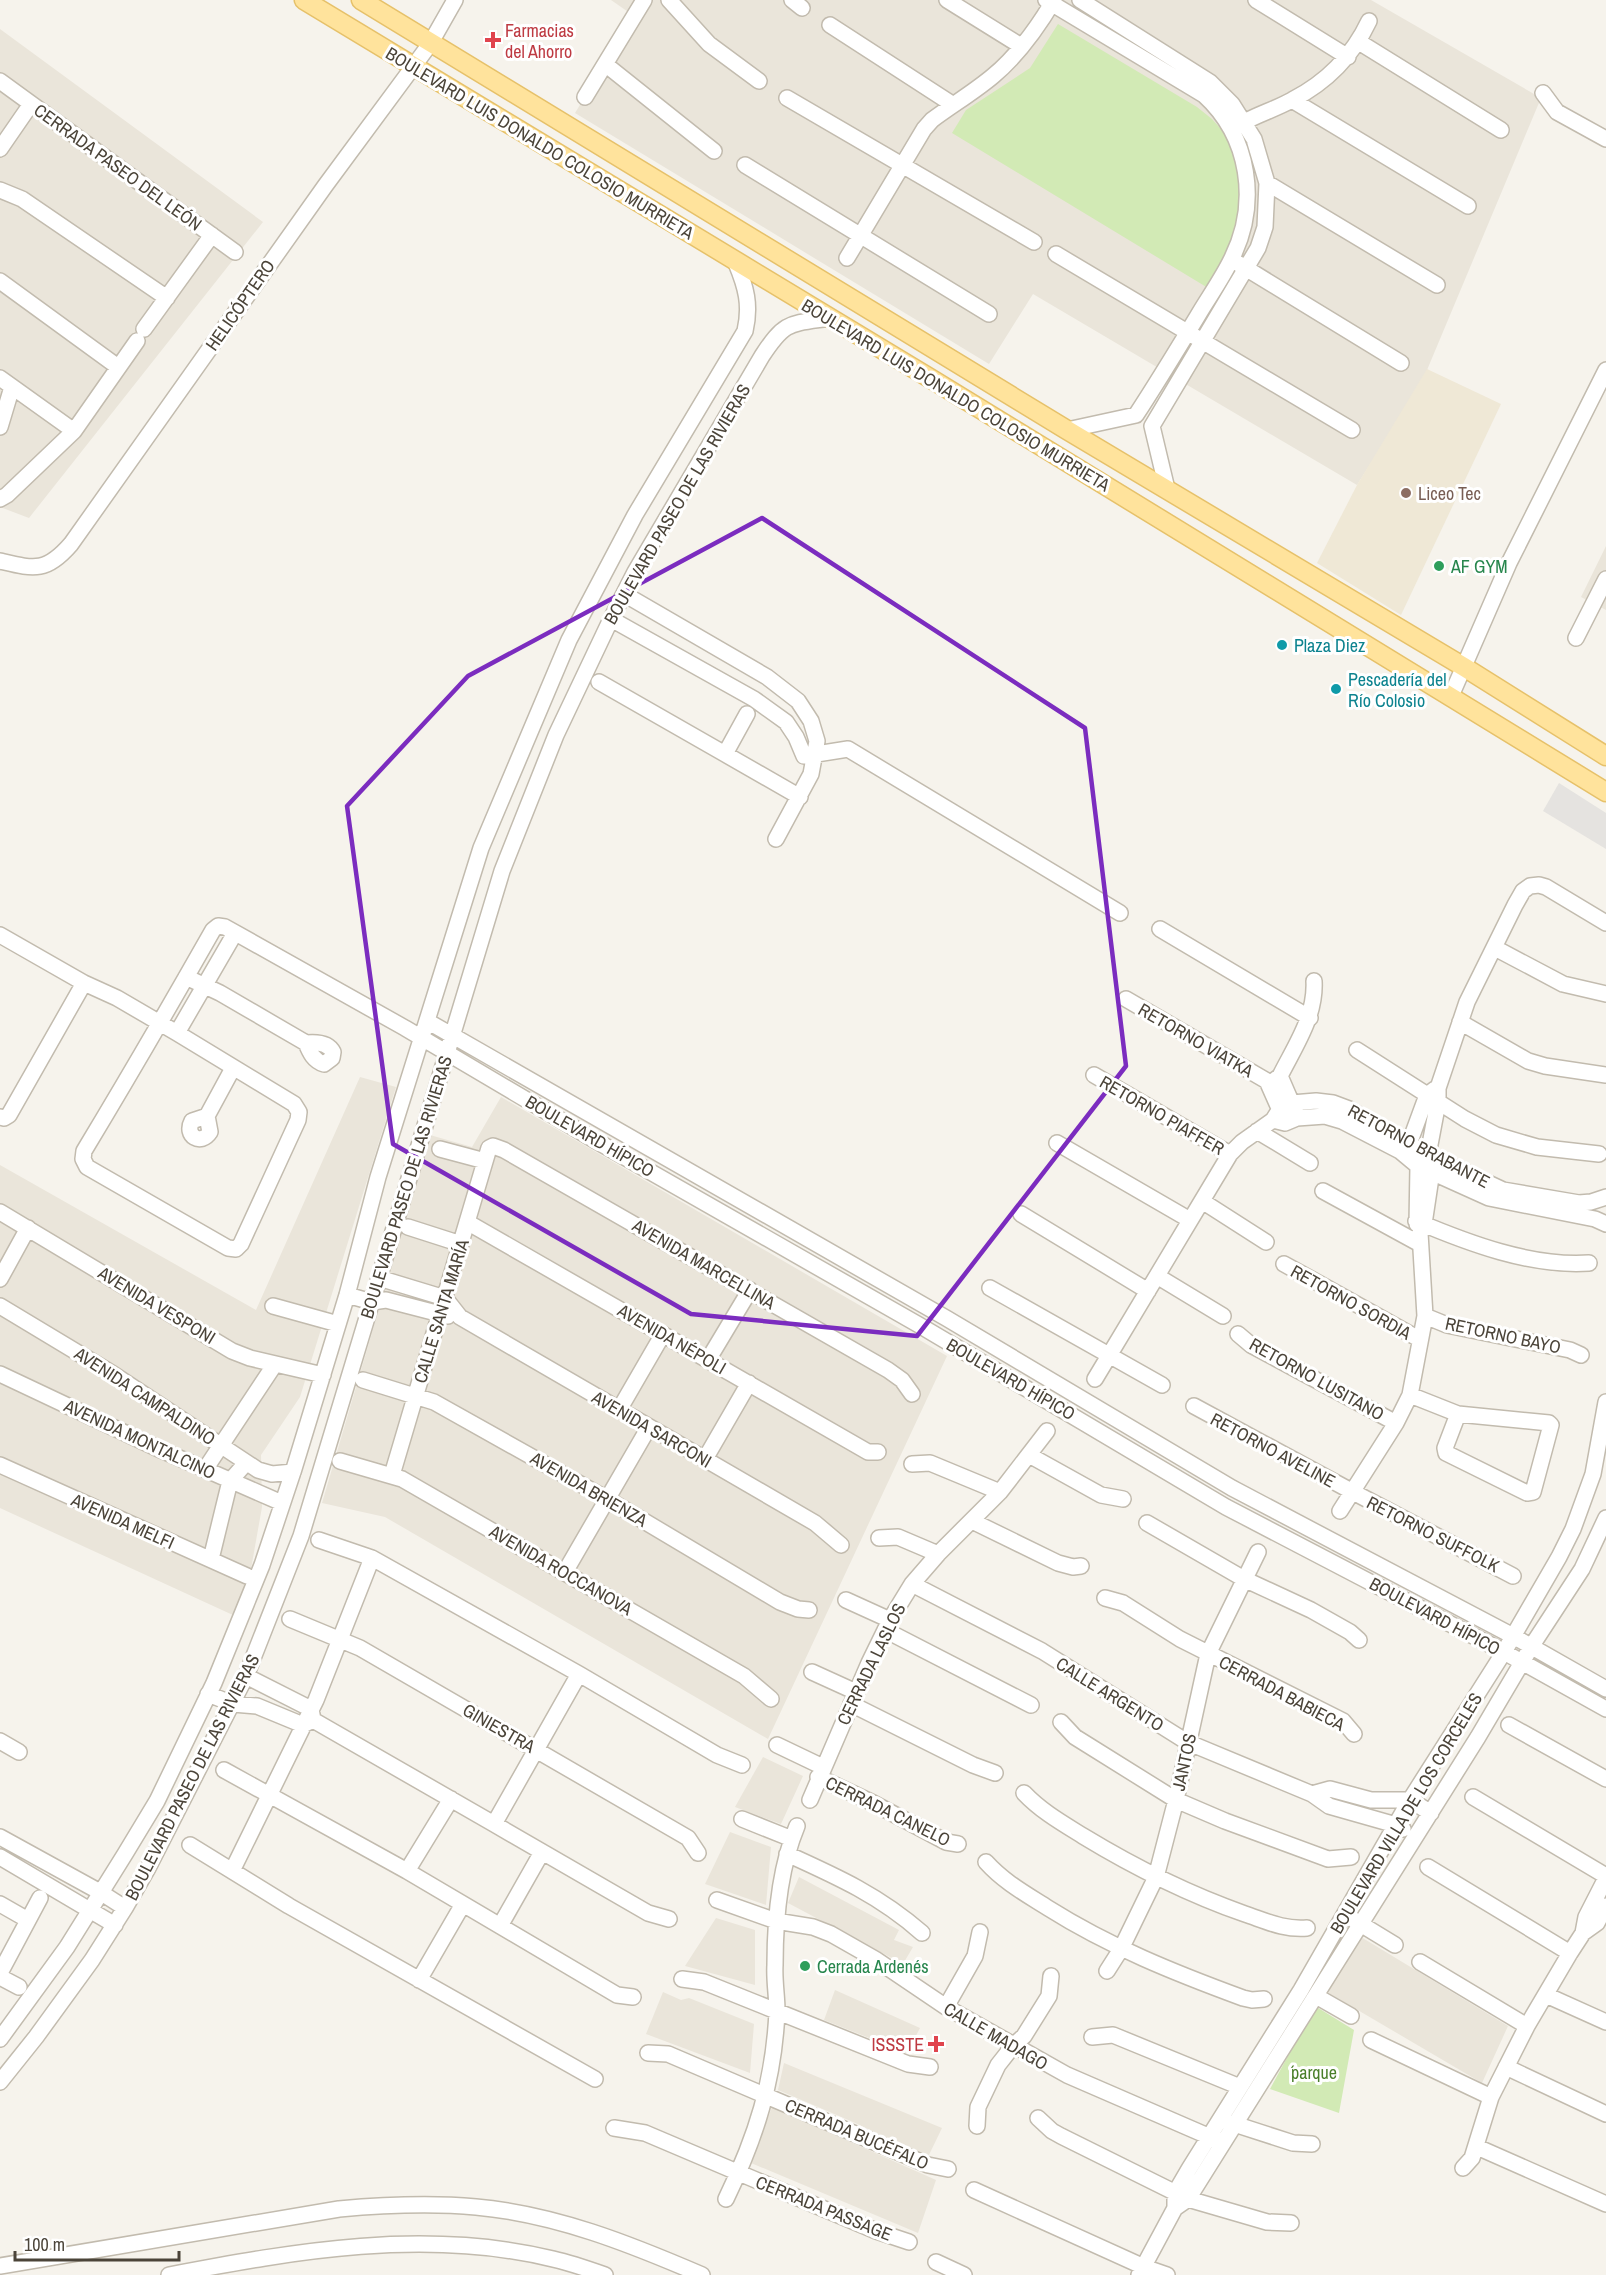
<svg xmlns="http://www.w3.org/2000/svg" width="1606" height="2275" font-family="'Archivo Narrow',sans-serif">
<rect width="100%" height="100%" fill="#f6f3ec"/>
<!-- residential -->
<path fill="#eae5da" d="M611 0H1371L1541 98 1422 382 1357 485 1033 294 989 364 575 113 634 16Z
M0 29 263 222 29 518 0 507Z
M1606 546V610L1581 597Z
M360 1077 396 1087 300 1397 261 1455 262 1507 251 1569 235 1616 0 1508V1165L256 1310Z
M501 1097 947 1356 768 1739 385 1517 322 1503 430 1135 472 1147Z
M763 1757 803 1776 781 1824 735 1807Z
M730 1832 771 1847 766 1905 705 1884Z
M799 1877 899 1930 894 1940 913 1947 903 1964 788 1903Z
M716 1918 755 1930V1985L685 1966Z
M1361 1937 1508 2026 1482 2083 1327 1992Z
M835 1990 920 2028 907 2053 824 2020Z
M663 1992 681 2000 689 1998 754 2024 750 2073 646 2034Z
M784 2063 942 2128 928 2157 853 2122 778 2090Z
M772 2107 936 2180 918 2233 751 2163Z"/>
<!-- education -->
<path fill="#efe8d6" d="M1427 369 1501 404 1401 615 1317 563 1357 485Z"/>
<!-- green -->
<path fill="#d2eab5" d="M1058 24 1197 107 1212 119 1228 137 1239 161 1241 215 1231 248 1208 288 952 133 966 110 1030 68Z
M1315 2006 1354 2030 1339 2113 1270 2089Z"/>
<!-- parking -->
<path fill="#e5e3e0" d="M1559 783 1606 813V849L1543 811Z"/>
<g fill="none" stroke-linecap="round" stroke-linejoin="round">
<!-- minor casing -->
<g stroke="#c2bbae" stroke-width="18">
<path id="minor" d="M669 0 709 44 759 81
M792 0 802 8
M947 0 1021 46
M1046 0 1204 95C1250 137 1259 203 1232 258 1222 279 1208 298 1197 317 1177 350 1157 383 1136 415L1067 430
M1080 0 1210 82 1232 104 1254 139 1267 183 1265 227 1258 248 1152 426 1167 489
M1256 0 1348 57
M830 25 952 104
M1359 42 1501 130
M605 64 714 151
M0 81 235 252
M1543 93 1557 112 1606 139
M585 97 644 0
M787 98 1034 242
M1292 100 1468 206
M1237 126C1255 115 1274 110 1292 100 1327 82 1352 57 1369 21
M0 149 31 104
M745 165 989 314
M1267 183 1437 285
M0 190 22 199 167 298
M1056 254 1352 430
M847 258 924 129 932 120C952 105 974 92 993 76 1017 56 1038 27 1054 0
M1239 264 1401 363
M0 281 118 367
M144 329 212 235
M0 378 74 431
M0 427 12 387
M0 499 7 495 74 431 137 341
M0 561C34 569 46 573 71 544L325 186 430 44 455 0
M624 594 767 677 798 701 811 721 817 741 811 774 776 839
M611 619 754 699 786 722 796 737 804 756 848 749 1120 913
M1576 638 1606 579
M599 682 725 754
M1451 696 1509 563 1606 370
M747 714 725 754 800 797
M1160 929 1310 1018
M0 935 84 983 117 998 177 1033 294 1104 299 1112 298 1120 241 1244 236 1249 228 1248 87 1167 83 1159 84 1151C128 1078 171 1004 213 930L218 926 225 927 405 1028 591 1138 919 1325 1226 1507 1504 1652 1606 1709
M1495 948 1563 984 1606 994
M186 977 220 993 306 1043C316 1042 328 1042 333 1052L332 1058 324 1064C314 1061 310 1053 306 1043
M1126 999 1267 1081
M427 1021 946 1318 1232 1488 1513 1636 1606 1689
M1460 1022 1528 1061 1545 1066 1606 1075
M177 1033 235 933
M1357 1050 1465 1119 1496 1135 1537 1147 1599 1154
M1094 1075 1230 1154
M1280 1076 1296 1113
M1267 1081 1272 1082 1280 1076C1295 1046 1316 1016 1314 981
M1267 1081 1283 1117
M207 1116 192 1121C184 1136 201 1146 210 1132L207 1116 233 1068
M0 1117 4 1118 9 1115 84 983
M1273 1120 1285 1123 1297 1118 1325 1116 1342 1121 1400 1151 1418 1166 1489 1198 1595 1219 1606 1224
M1257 1131 1310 1163
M1057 1143 1190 1220
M440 1149 485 1161
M1323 1191 1420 1244
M1202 1201 1266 1242
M0 1212 232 1351 250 1358 323 1375
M1021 1214 1148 1291
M1416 1221C1468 1243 1531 1267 1589 1263
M467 1222 868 1452H878
M1417 1224 1418 1166 1409 1144 1427 1095 1435 1089
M408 1227 461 1244
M1284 1264 1419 1339
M1157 1276 1223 1316
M379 1278 445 1298 460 1317 815 1523 841 1545
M0 1279 28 1228
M990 1288 1162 1385
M347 1295 372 1302 386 1300 448 1316
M0 1306 113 1374 258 1470 272 1474 293 1472
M273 1306 338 1324
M1425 1316 1447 1325 1570 1350 1581 1355
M1238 1334 1251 1345 1396 1423
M708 1360 750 1290
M0 1374 161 1450 282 1503
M1095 1379 1230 1154 1242 1142 1273 1120 1280 1109 1292 1103 1316 1101 1333 1103 1349 1109 1428 1155 1503 1190 1579 1203 1591 1202 1606 1197
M363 1380 434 1402 607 1499 780 1602 798 1609 809 1610
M1410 1395 1458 1414 1549 1423 1551 1425 1533 1492 1527 1493 1446 1453 1445 1448 1458 1414
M1194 1406 1353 1492 1513 1576
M619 1410 663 1334
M1029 1455 1101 1495 1123 1499
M705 1459 749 1383
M340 1461 402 1479 744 1676 771 1699
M912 1464 930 1463 1000 1492
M0 1465 247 1576
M206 1468 275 1364
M392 1475 489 1148 493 1146 504 1150 888 1370 902 1380 912 1394
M1340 1511 1396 1423 1410 1395 1425 1316 1420 1233 1424 1224 1432 1171 1428 1155 1438 1102V1088L1467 1002 1515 905 1523 891 1530 886 1539 885 1546 887 1606 923
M972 1521 1058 1563 1073 1567 1081 1566
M1147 1523 1244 1579 1311 1610 1350 1632 1359 1640
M879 1538 898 1537 938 1554
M319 1540 372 1558
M211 1559 230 1481 246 1463
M565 1572 649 1427
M912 1584 1042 1651 1187 1742 1312 1794 1329 1806 1396 1825 1403 1829
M1105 1598 1123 1603 1180 1639 1343 1721 1354 1734
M846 1600 890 1620
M290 1619 360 1648 688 1838 698 1853
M885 1630 1031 1705
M812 1672 856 1692
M579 1674 494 1824 648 1913 669 1919
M246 1676 311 1709 313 1720 494 1824
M208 1694 233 1704 257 1706 303 1725 311 1721
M851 1704 973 1765 995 1773
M1061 1722 1075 1737 1176 1800 1225 1821 1328 1859 1351 1857
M1509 1725 1606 1779
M0 1741 19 1752
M777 1745 823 1767
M224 1770 407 1871 617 1995 633 1997
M818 1777 873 1803 946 1842 958 1844
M1024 1793C1041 1811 1062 1823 1083 1836 1134 1867 1188 1894 1245 1914 1266 1921 1284 1930 1307 1928
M1312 1794 1330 1789 1371 1800H1410L1431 1813
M1473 1797 1606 1876
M810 1800 869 1663 890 1620 912 1584 938 1554 1000 1492 1047 1431
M742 1819 792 1839
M0 1837 100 1892 125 1908
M190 1845 289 1906 595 2079
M787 1854C838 1877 880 1896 922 1933
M0 1857 115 1925
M986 1862C1004 1882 1026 1894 1048 1908 1110 1947 1175 1973 1243 1998L1252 2000 1264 1999
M1428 1867 1570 1953
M232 1871 316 1700 372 1558 579 1674 717 1755 742 1765
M407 1871 451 1799
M717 1900 776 1921 813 1927 831 1934 875 1959 946 2007 1067 2075 1217 2140
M0 1904 28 1920
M1354 1920 1395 1945
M500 1926 542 1852
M1583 1933 1586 1917 1606 1878
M1420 1962 1527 2026
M1107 1971 1121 1949 1156 1877 1176 1800 1208 1654 1258 1552
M0 1973 40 1898
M0 1977 19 1987
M682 1979 704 1982 908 2064 930 2067
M419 1980 463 1904
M1546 1995 1606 2022
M1316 1996 1351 2016
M946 2007 975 1956 980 1932
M1092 2037 1113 2035 1240 2087
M0 2039 67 1947 125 1854 157 1801 214 1683 262 1565 293 1472 347 1295 378 1177 481 848 569 640 635 515 745 331C751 305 746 287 736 263
M1371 2040 1491 2097
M648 2053 668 2054 928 2165 948 2169
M1506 2067 1606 2114
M0 2082 36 2037 92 1960 125 1908 148 1868 246 1676 301 1536 502 871 556 735 611 619 635 572 762 356C785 321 789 324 830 318
M1038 2118 1052 2131 1061 2136 1188 2199 1267 2222 1291 2223
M1225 2121 1293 2143 1312 2144
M977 2126 978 2107 998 2065 1013 2046 1024 2036 1049 1996 1051 1976
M614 2128 645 2133 876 2231 909 2242
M1477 2147 1606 2204
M1463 2168 1472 2158 1491 2097 1527 2026 1570 1953 1583 1933 1597 1923 1606 1906
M974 2190 1144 2267 1167 2275
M726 2199C756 2137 774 2081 777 2011 777 1996 774 1980 775 1965 775 1918 779 1869 797 1826
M1175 2208V2193L1189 2169 1301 1990 1410 1800 1504 1652 1559 1557 1573 1529 1593 1474 1606 1402
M936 2262 964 2275
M0 2266 339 2209C384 2205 431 2203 476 2207 555 2214 630 2244 702 2275
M169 2275C295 2251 426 2228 553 2259 571 2263 588 2269 605 2275
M1139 2275 1175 2208 1188 2199 1478 1737 1531 1647 1582 1569 1606 1518"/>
</g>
<!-- major casing -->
<g stroke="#e6c16a" stroke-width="21">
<path id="major" d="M304 0 933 380 1606 792
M361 0 1067 430 1464 667 1606 756"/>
</g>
<!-- minor -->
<use href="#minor" stroke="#fff" stroke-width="15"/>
<!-- major -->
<use href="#major" stroke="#ffe39c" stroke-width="18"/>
</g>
<!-- marked area -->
<path fill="none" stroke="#7b2cbf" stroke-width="4.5" stroke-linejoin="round" d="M762 518 1085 728 1126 1066 917 1336 691 1314 393 1144 347 806 468 676Z"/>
<!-- markers -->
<g fill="#e0444e" stroke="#fff" stroke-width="2">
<path d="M490 31h6v6h6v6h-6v6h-6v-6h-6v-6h6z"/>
<path d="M933 2035h6v6h6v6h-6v6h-6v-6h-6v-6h6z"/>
</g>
<circle fill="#8d6e63" stroke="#fff" stroke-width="2" cx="1406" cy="493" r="6"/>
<g fill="#2e9e5b" stroke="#fff" stroke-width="2">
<circle cx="1439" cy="566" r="6"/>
<circle cx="805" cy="1966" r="6"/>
</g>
<g fill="#0f9aa8" stroke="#fff" stroke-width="2">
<circle cx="1282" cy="645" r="6"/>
<circle cx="1336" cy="689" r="6"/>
</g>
<g text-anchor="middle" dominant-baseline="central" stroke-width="6" stroke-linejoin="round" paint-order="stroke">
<!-- health labels -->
<g font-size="18" fill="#be3a42" stroke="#fff" text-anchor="start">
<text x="505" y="30">Farmacias<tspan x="505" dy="21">del Ahorro</tspan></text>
<text x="924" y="2044" text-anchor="end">ISSSTE</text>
</g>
<!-- street labels -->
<g font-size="18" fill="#4b4439" stroke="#fff">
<text transform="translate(540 143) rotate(31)">BOULEVARD LUIS DONALDO COLOSIO MURRIETA</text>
<text transform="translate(118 167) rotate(36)">CERRADA PASEO DEL LEÓN</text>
<text transform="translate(240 305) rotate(-55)">HELICÓPTERO</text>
<text transform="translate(956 395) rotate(31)">BOULEVARD LUIS DONALDO COLOSIO MURRIETA</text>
<text transform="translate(677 504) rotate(-60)">BOULEVARD PASEO DE LAS RIVIERAS</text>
<text transform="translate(1196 1040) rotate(30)">RETORNO VIATKA</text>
<text transform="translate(1162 1115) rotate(30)">RETORNO PIAFFER</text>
<text transform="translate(590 1136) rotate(30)">BOULEVARD HÍPICO</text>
<text transform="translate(1419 1146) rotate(28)">RETORNO BRABANTE</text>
<text transform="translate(406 1187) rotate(-73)">BOULEVARD PASEO DE LAS RIVIERAS</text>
<text transform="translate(704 1264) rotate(30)">AVENIDA MARCELLINA</text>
<text transform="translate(1351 1302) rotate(29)">RETORNO SORDIA</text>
<text transform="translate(157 1305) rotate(31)">AVENIDA VESPONI</text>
<text transform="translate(441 1311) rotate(-73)">CALLE SANTA MARÍA</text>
<text transform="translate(1503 1335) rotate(12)">RETORNO BAYO</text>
<text transform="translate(672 1339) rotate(30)">AVENIDA NÉPOLI</text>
<text transform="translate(1011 1379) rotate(30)">BOULEVARD HÍPICO</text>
<text transform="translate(1317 1379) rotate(29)">RETORNO LUSITANO</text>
<text transform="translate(145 1396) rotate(33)">AVENIDA CAMPALDINO</text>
<text transform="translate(652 1429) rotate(30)">AVENIDA SARCONI</text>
<text transform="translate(140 1439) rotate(25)">AVENIDA MONTALCINO</text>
<text transform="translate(1273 1450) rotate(28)">RETORNO AVELINE</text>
<text transform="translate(589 1489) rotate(30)">AVENIDA BRIENZA</text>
<text transform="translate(123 1521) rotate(24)">AVENIDA MELFI</text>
<text transform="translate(1433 1534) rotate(27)">RETORNO SUFFOLK</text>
<text transform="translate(561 1570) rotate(30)">AVENIDA ROCCANOVA</text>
<text transform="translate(1435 1616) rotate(28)">BOULEVARD HÍPICO</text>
<text transform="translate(871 1664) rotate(-64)">CERRADA LASLOS</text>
<text transform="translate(1282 1693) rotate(28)">CERRADA BABIECA</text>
<text transform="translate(1110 1694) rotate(32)">CALLE ARGENTO</text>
<text transform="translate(499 1728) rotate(30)">GINIESTRA</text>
<text transform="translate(1184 1762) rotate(-78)">JANTOS</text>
<text transform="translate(192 1777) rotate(-63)">BOULEVARD PASEO DE LAS RIVIERAS</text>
<text transform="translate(888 1811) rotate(26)">CERRADA CANELO</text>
<text transform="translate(1406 1813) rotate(-59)">BOULEVARD VILLA DE LOS CORCELES</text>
<text transform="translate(996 2036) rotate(30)">CALLE MADAGO</text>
<text transform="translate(857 2134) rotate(23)">CERRADA BUCÉFALO</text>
<text transform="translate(824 2208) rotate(22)">CERRADA PASSAGE</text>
</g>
<!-- education labels -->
<g font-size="18" fill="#785e54" stroke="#fff" text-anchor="start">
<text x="1418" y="493">Liceo Tec</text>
</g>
<!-- leisure labels -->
<g font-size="18" fill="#27864d" stroke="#fff" text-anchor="start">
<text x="1451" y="566">AF GYM</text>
<text x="817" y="1966">Cerrada Ardenés</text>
</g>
<!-- culture labels -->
<g font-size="18" fill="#0d838f" stroke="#fff" text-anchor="start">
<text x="1294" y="645">Plaza Diez</text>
<text x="1348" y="679">Pescadería del<tspan x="1348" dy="21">Río Colosio</tspan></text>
</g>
<!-- park labels -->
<g font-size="18" fill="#4a7f2a" stroke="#fff">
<text x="1314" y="2072">´parque</text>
</g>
</g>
<!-- scale -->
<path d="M15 2251v9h164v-9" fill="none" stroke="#4b4439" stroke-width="3"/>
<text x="24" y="2251" font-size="18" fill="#4b4439" stroke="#ffffff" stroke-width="4.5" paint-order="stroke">100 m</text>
</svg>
